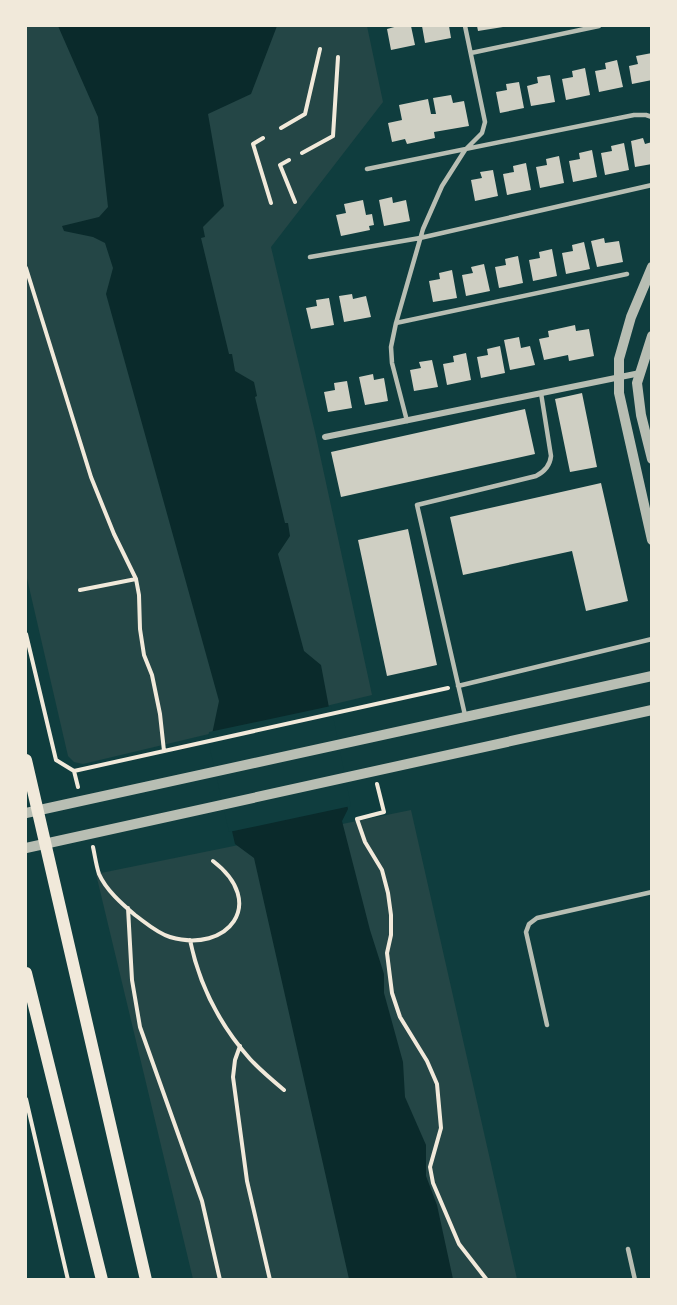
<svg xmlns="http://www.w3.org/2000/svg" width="677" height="1305" font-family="Signika,sans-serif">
<rect width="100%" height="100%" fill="#0f3d3e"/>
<!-- green -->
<path fill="#244646" d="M26 26H367L383 102 271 247 315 432 372 695 83 764 74 762 68 756 26 574Z
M411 810 517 1279H193L96 874Z"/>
<!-- water -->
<path fill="#0a2a2b" d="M58 26H277L251 94 208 114 224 206 203 227 205 237 201 238 229 354H232L235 371 254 382 257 396 255 397 285 523H288L290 536 278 554 304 651 321 665 348 809 342 821 370 930 384 974V993L403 1062 405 1097 426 1145V1176L437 1205 453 1279H349L254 858 235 844 211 739 219 701 106 294 113 268 105 243 93 237 64 231 62 226 99 217 108 207 98 117Z"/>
<!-- pier -->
<path fill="#0f3d3e" d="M331 706 351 806 229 832 208 740 209 732Z"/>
<!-- building -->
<path fill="#cfcfc3" d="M398 26H411L415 45 391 50 387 29Z
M422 26H449L451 38 425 43Z
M477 26H503V27L478 31Z
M652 53V80L632 84 629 66 638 64 636 56Z
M617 60 623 87 599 92 595 71 606 69 605 63Z
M585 68 590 95 566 100 562 79 573 77 572 71Z
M550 75 555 102 531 106 527 86 538 83 537 77Z
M519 82 524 108 500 113 496 92 507 90 506 84Z
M451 95 453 103 464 101 469 126 434 132 435 138 407 144 405 139 392 142 388 123 402 120 399 105 428 99 431 114H436L433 98Z
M643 138 645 144 652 142V164L635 167 631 141Z
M624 143 629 170 605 175 601 153 612 151 611 146Z
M592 150 597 177 573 182 569 161 580 159 579 153Z
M559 156 564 183 540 188 536 167 547 165 546 159Z
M526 163 531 190 507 195 503 174 514 172 513 166Z
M493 170 498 196 475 201 471 180 482 178 480 172Z
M392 197 393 203 406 200 410 221 384 226 379 200Z
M363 200 366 215 372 214 374 225 369 226 370 230 341 236 336 215 346 213 344 204Z
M604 238 605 243 619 241 623 262 597 267 591 241Z
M584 242 590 269 566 274 562 253 573 251 572 245Z
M552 249 557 276 533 281 529 260 540 258 539 252Z
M518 256 523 283 499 288 495 267 506 265 505 259Z
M484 264 490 291 466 296 462 275 473 273 471 267Z
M452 270 457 298 433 302 429 281 440 279 439 273Z
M352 294 353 299 366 296 371 317 344 322 339 296Z
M329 298 334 325 311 329 306 308 317 306 316 300Z
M575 325 576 331 589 329 594 356 569 361 568 355 544 360 539 339 549 337 548 331Z
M519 337 521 348 530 346 535 365 510 370 504 340Z
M500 346 505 373 481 378 477 357 488 355 487 349Z
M466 353 471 380 447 385 443 364 454 362 453 356Z
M432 360 438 387 414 391 410 370 421 368 419 362Z
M373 374 374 380 384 378 388 401 365 405 359 377Z
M347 381 352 408 328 412 324 392 335 390 334 383Z
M582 393 597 467 570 472 555 399Z
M525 409 535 454 341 497 331 452Z
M601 483 628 601 586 611 572 551 463 575 450 517Z
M408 529 437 665 387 676 358 540Z"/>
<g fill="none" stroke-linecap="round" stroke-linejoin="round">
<!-- path -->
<path stroke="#f1e9da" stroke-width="4" d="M281 128 305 114 320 49
M263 138 253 144 271 203
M302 153 333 136 338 57
M289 160 280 165 295 202
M26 268 91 477 114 534 136 579 139 595 140 629 144 655 152 675 160 714 164 751
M80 590 136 579
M26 634 56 760 74 771 448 688
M74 771 78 787
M377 784 384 812 357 819 365 842 382 870 388 893 391 915V935L387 953 392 993 400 1017 427 1061 437 1084 441 1128 430 1167 433 1183 459 1244 487 1280
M93 847C95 856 96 865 99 874 106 890 122 904 135 915 146 923 157 933 170 937 228 954 268 903 213 861
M128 908 132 980 140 1027 202 1201 220 1280
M190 940C199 984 220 1025 250 1059 260 1070 272 1080 284 1090
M240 1046 235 1060 233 1077 247 1181 270 1280
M26 1099 68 1280"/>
<!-- service -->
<path stroke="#b8beb3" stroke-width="4.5" d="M471 53 599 26
M367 169 634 115H646L652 117
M310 257 420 238 652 185
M396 323 627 274
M407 421 392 363 391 347 396 323 423 229 442 186 465 150 482 133 485 122 465 26
M458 686 652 639
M465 715 417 505 536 476C544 472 550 466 551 456L541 393
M547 1025 526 932 529 924 537 918 652 892
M628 1249 635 1280"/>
<!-- minor -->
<path stroke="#b8beb3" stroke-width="6" d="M325 437 640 373"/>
<!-- tertiary -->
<path stroke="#b8beb3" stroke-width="10" d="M652 267 631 317 619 359V393L652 540
M652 336 637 383 641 415 652 459
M26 813 652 676
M26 848 652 710"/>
<!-- secondary -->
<path stroke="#f1e9da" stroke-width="12" d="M26 760 146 1280
M26 973 102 1280"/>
</g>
<!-- border -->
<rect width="677" height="1305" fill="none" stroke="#f1e9da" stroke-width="54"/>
</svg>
